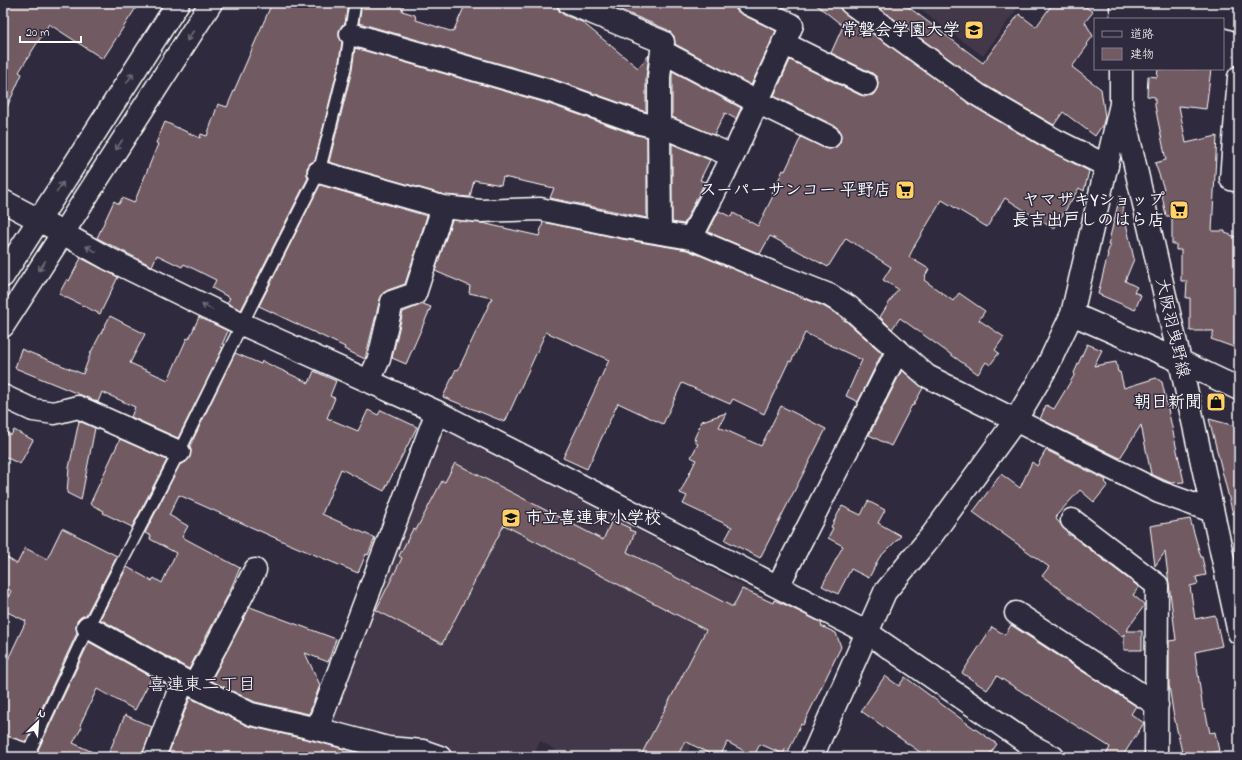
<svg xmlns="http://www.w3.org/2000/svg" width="1242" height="760" font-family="'Indie Flower','Klee One',sans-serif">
<rect width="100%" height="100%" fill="#2f2a3d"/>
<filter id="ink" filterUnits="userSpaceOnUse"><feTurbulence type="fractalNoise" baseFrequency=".025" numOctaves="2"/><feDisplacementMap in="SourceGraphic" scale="8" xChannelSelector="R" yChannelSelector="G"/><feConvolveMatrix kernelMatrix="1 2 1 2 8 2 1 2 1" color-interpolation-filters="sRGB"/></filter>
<g filter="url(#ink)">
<!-- built -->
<path fill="#433848" d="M911 3H1021L983 56Z
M451 431 766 598 685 757H568L540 741 533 757H467L419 737 379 738 327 719 439 438Z"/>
<!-- building -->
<path fill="#725a63" stroke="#fff" d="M3 3H139L103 59 49 24 19 72 22 74 3 116Z
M272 3H348L345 24 342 25 339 31V37L342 42 338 67 315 161 310 163 307 168V175L308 178 241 310 227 303 230 298 212 288 216 280 184 264 182 267 157 255 152 266 97 238 114 201 119 204 122 198 134 203 158 144 156 143 165 122 200 138 201 134 207 136 218 104 227 107Z
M362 3H404L402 11 415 15 416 20 453 32 466 3H557L559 11 564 15 582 22 638 68 649 55 646 77V112L553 79 359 23Z
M604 3H735L736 10 741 14 776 31 751 85 675 44 674 36 668 30Z
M814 3H839L840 8 844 13 971 105 1049 151 1089 171 1084 191 1079 188 1054 229 1005 198 987 227 942 200 915 245 909 257 929 269 925 276 926 277 924 280 953 301 959 293 985 311 979 320 1004 337 995 350 999 353 990 365 986 362 978 374 900 318 892 329 880 317 898 289 883 280 891 267 846 238 828 267 770 236 760 254 708 232 719 211 731 217 733 213 758 226 774 194H772L783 170 785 171 801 137 824 148 830 149 836 147 840 142 841 136 840 130 835 126 774 96 790 60 860 95 866 96 873 95 877 89 878 83 877 77 872 73 831 53 843 26Z
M872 3H903L983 63 1019 14 1036 27 1053 3H1080L1093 12 1085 22 1093 36 1087 44 1088 45 1072 67 1101 89 1105 117 1103 124 1095 136 1063 112 1054 125 985 85Z
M355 48 546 103 636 135 647 137V218L550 198 554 188 503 177 501 185 474 180 470 197 445 195 329 162 352 70Z
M1158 69H1211L1206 109 1179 106 1186 143 1217 136 1212 231H1225V233L1239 238V349L1211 339 1214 331H1190V298H1186L1187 281H1181V250H1176V244H1172V216H1166L1161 190 1164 189 1155 163 1166 160 1155 106V97L1147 96 1148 76 1157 77Z
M672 71 741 108 736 119 725 113 714 135 672 117Z
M672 144 710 160 700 180 705 182 684 224 672 222Z
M320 185 427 216 405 284 388 290 383 293 380 299 365 359 344 349 345 347 259 306Z
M1120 196 1134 259 1125 281 1137 287 1134 292 1141 295 1135 310 1098 294 1108 254H1107L1110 246 1108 245Z
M452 220 482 223 539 236 543 222 622 239 687 250 823 306 842 317V319L847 322 882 353 858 402 846 396 862 360 805 333 791 362 789 361 764 414 733 399 730 404 682 383 663 424 618 403 587 469 563 458 609 360 546 332 505 422 443 397 456 369 458 370 492 298 469 293 470 286 435 271Z
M81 258 118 277 100 314 59 294 67 279 69 281Z
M423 304 431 307 406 364 392 358 403 312Z
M110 316 145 334 130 363 168 380 187 338 189 339 199 317 228 331 221 347 223 348 178 438 131 417 135 407 102 392 98 402 15 368 21 349 83 374 91 352Z
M1087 344 1102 350 1094 366 1116 362 1118 372H1120L1124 388 1156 378 1162 382 1184 482 1171 483 1151 474 1141 425 1120 458 1040 419 1046 405 1054 409 1075 374 1074 373Z
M235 353 261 364 262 361 309 383 314 371 336 381 330 396 335 398 327 418 358 431 368 410 378 415 381 410 417 427 384 491 341 469 322 514 375 538 368 555 366 554 358 573 289 544 179 495 169 515 188 526 182 537 240 568 227 597 189 669 100 619 127 567 152 581 154 578 162 583 176 553 150 539 151 536 145 533 180 464 186 462 190 457 191 451 190 446Z
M902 370 923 388 913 406 912 405 891 446 869 435Z
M781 406 826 429 760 558 725 540 732 527 683 504 687 496 680 493 696 460 691 457 698 444 695 442 696 440 694 439 702 421 726 413 719 427 761 446Z
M1209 419 1239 427V513L1233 514Z
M79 421 95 428 81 500 67 493 69 468Z
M14 430 33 440 20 464 3 456V431L11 435Z
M120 439 167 460 132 527 103 513 104 511 90 504Z
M1046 450 1106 480 1105 482 1108 485 1094 502 1080 490 1056 516 1057 517 1056 519 1068 532V535H1071L1139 587 1133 595 1144 604V606L1126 631H1142V650H1124V634L1122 636 1042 576 1049 567 973 512 1001 474 1020 488 1032 462 1037 466Z
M455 463 603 540 612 520 630 528 629 530 635 532 627 552 733 607 742 589 773 603 774 600 788 606 822 623 821 626 836 633 841 647 803 725 801 724 789 750 786 748 783 754 760 744 754 756 727 742 720 757H716L685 741 677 757H640L706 630 504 525 442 644 376 610 402 558 399 556 413 529 416 530 442 481 445 482Z
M868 501 885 510 878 523 901 536 879 558 869 578 851 569 838 594 822 586 843 546 828 538 833 528 831 527 842 506 861 515Z
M1190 519 1201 557H1202L1206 575 1196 577 1198 584 1190 586 1195 619 1215 615 1222 646 1195 652 1203 710H1205L1210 733 1215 732 1219 751 1191 757H1183L1173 712 1169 685V641L1176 640 1165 552 1155 566 1150 526Z
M62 528 117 556 86 615 81 617 77 621 76 628 77 633 26 742 3 735V670L26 621 3 610V608L11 591 3 586V555L17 564 25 548 47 559Z
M250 607 336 639 328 662 305 653 320 685 309 714 255 702 211 681Z
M1011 625 1136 706 1131 714 1144 723 1122 757H1105L1110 747 997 676 987 690 962 673 992 627 1005 635Z
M89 642 152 677 135 710 97 689 80 725 82 727 73 743 103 757H39L38 750Z
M885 676 899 686 905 677 968 724 997 744 988 757H927L861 711Z
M190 698 248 726 314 741 362 754V757H167Z
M125 715 152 727 142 757H107Z"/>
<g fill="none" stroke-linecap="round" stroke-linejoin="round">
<!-- lane casing -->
<g stroke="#fff" stroke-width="14">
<path id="lane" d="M27 757 88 627 179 452 242 324 319 172 345 68 355 3"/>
</g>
<!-- street casing -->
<g stroke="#fff" stroke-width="25">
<path id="street" d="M569 3 663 42 659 77V127L660 233
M851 3 978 95 1055 140 1107 166
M1121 9 1223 15 1239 20
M351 34 550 91 640 123 671 130 733 156
M783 43 866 84
M663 52 757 102 829 137
M1239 77 1231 179 1239 181
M319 172 443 207 481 211 540 209 625 227 691 238 771 272 829 295 849 307 927 376 1159 492 1212 511
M3 201 39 220 107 258 242 324 437 412 868 633 1032 746 1053 757
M691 238 733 156 792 25 747 3
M369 381 379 359 392 302 415 294 443 207
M3 396 33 410 54 413 78 407 179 452
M1072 520 1157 585 1156 757
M778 586 898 350
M1016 613 1157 705
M88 627 194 686 251 714 317 729 388 748 423 751 440 757
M194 686 217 644 255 570
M317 729 437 412
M3 747 27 755
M154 757 183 680"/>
</g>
<!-- secondary casing -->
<g stroke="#fff" stroke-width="25">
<path id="secondary" d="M1121 19 1122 3
M1121 69V104L1180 361 1239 633
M3 276 178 3
M1072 314 1180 361 1239 389
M3 326 211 3
M812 757 885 592 932 535 1015 421 1047 367 1072 314 1121 104"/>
</g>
<!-- lane -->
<use href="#lane" stroke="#2f2a3d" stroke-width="11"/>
<!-- street -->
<use href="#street" stroke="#2f2a3d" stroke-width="22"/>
<!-- secondary -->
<use href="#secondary" stroke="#2f2a3d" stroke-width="22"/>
</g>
<!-- one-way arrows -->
<defs><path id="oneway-shaft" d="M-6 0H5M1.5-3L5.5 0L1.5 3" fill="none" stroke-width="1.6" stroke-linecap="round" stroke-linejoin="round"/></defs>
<g stroke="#6d6a77">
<use href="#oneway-shaft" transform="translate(190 36) rotate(123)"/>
<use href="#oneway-shaft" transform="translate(130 78) rotate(-57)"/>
<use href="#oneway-shaft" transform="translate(119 145) rotate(123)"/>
<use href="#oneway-shaft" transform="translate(60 187) rotate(-57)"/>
<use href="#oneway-shaft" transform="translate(91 249) rotate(-151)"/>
<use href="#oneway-shaft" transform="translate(42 266) rotate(123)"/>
<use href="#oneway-shaft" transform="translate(207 307) rotate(-154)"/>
</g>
</g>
<!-- icons -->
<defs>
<g id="university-square" transform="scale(1)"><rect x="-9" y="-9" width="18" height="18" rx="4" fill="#ffd166" stroke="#2f2a3d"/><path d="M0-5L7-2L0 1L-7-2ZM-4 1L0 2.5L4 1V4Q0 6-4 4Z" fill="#111"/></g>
<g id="supermarket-square" transform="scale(1)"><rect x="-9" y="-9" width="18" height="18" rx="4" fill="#ffd166" stroke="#2f2a3d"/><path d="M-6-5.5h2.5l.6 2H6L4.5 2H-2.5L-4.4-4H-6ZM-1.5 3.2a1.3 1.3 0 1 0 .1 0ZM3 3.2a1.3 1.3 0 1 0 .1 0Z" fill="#111"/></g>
<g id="shop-square" transform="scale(1)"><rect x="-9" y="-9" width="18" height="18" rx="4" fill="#ffd166" stroke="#2f2a3d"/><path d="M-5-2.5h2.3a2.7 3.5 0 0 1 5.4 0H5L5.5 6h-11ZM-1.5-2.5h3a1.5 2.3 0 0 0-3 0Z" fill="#111"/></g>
<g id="school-square" transform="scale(1)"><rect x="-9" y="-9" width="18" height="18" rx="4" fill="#ffd166" stroke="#2f2a3d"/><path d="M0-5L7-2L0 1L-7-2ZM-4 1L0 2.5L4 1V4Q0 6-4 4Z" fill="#111"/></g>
</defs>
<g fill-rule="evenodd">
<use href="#university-square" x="974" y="30"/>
<use href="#supermarket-square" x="905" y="190"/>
<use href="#supermarket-square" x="1179" y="210"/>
<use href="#shop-square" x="1216" y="402"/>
<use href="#school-square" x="511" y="518"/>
</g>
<g text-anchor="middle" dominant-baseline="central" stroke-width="3" stroke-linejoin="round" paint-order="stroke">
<!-- poi labels -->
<g font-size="17" font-weight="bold" fill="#fff" stroke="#2f2a3d" text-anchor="end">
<text x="960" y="30">常磐会学園大学</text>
<text x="891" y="190">スーパーサンコー 平野店</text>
<text x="1165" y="200">ヤマザキYショップ<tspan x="1165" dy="20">長吉出戸しのはら店</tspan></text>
<text x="1202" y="402">朝日新聞</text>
<text x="525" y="518" text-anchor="start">市立喜連東小学校</text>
</g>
<!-- street labels -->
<g font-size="17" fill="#fff" stroke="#2f2a3d">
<text transform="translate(1172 328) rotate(77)">大阪羽曳野線</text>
</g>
<!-- neighbourhood labels -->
<g font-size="18" fill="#fff" stroke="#2f2a3d">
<text x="202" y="686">喜連東二丁目</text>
</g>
</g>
<!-- margin -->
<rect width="1242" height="760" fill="none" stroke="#2f2a3d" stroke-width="16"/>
<rect x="8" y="8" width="1226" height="744" fill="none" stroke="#fff" stroke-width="1.5" filter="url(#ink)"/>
<!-- legend -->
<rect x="1094" y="18" width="130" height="52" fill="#2f2a3d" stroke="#827f8b"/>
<rect x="1102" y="31" width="20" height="6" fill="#2f2a3d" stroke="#827f8b"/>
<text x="1130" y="38" font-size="12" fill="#ffffff">道路</text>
<rect x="1102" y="48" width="20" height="12" fill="#725a63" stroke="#827f8b"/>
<text x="1130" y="58" font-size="12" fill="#ffffff">建物</text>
<!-- north arrow -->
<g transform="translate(38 722) rotate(25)" stroke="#2f2a3d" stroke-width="3" paint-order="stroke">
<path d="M0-3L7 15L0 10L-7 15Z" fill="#ffffff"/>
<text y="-6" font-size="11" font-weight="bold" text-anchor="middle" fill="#ffffff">N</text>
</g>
<!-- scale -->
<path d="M20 36v6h61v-6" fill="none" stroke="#ffffff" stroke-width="2"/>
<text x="26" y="36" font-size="12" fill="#ffffff" stroke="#2f2a3d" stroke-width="3" paint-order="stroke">20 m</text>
</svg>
